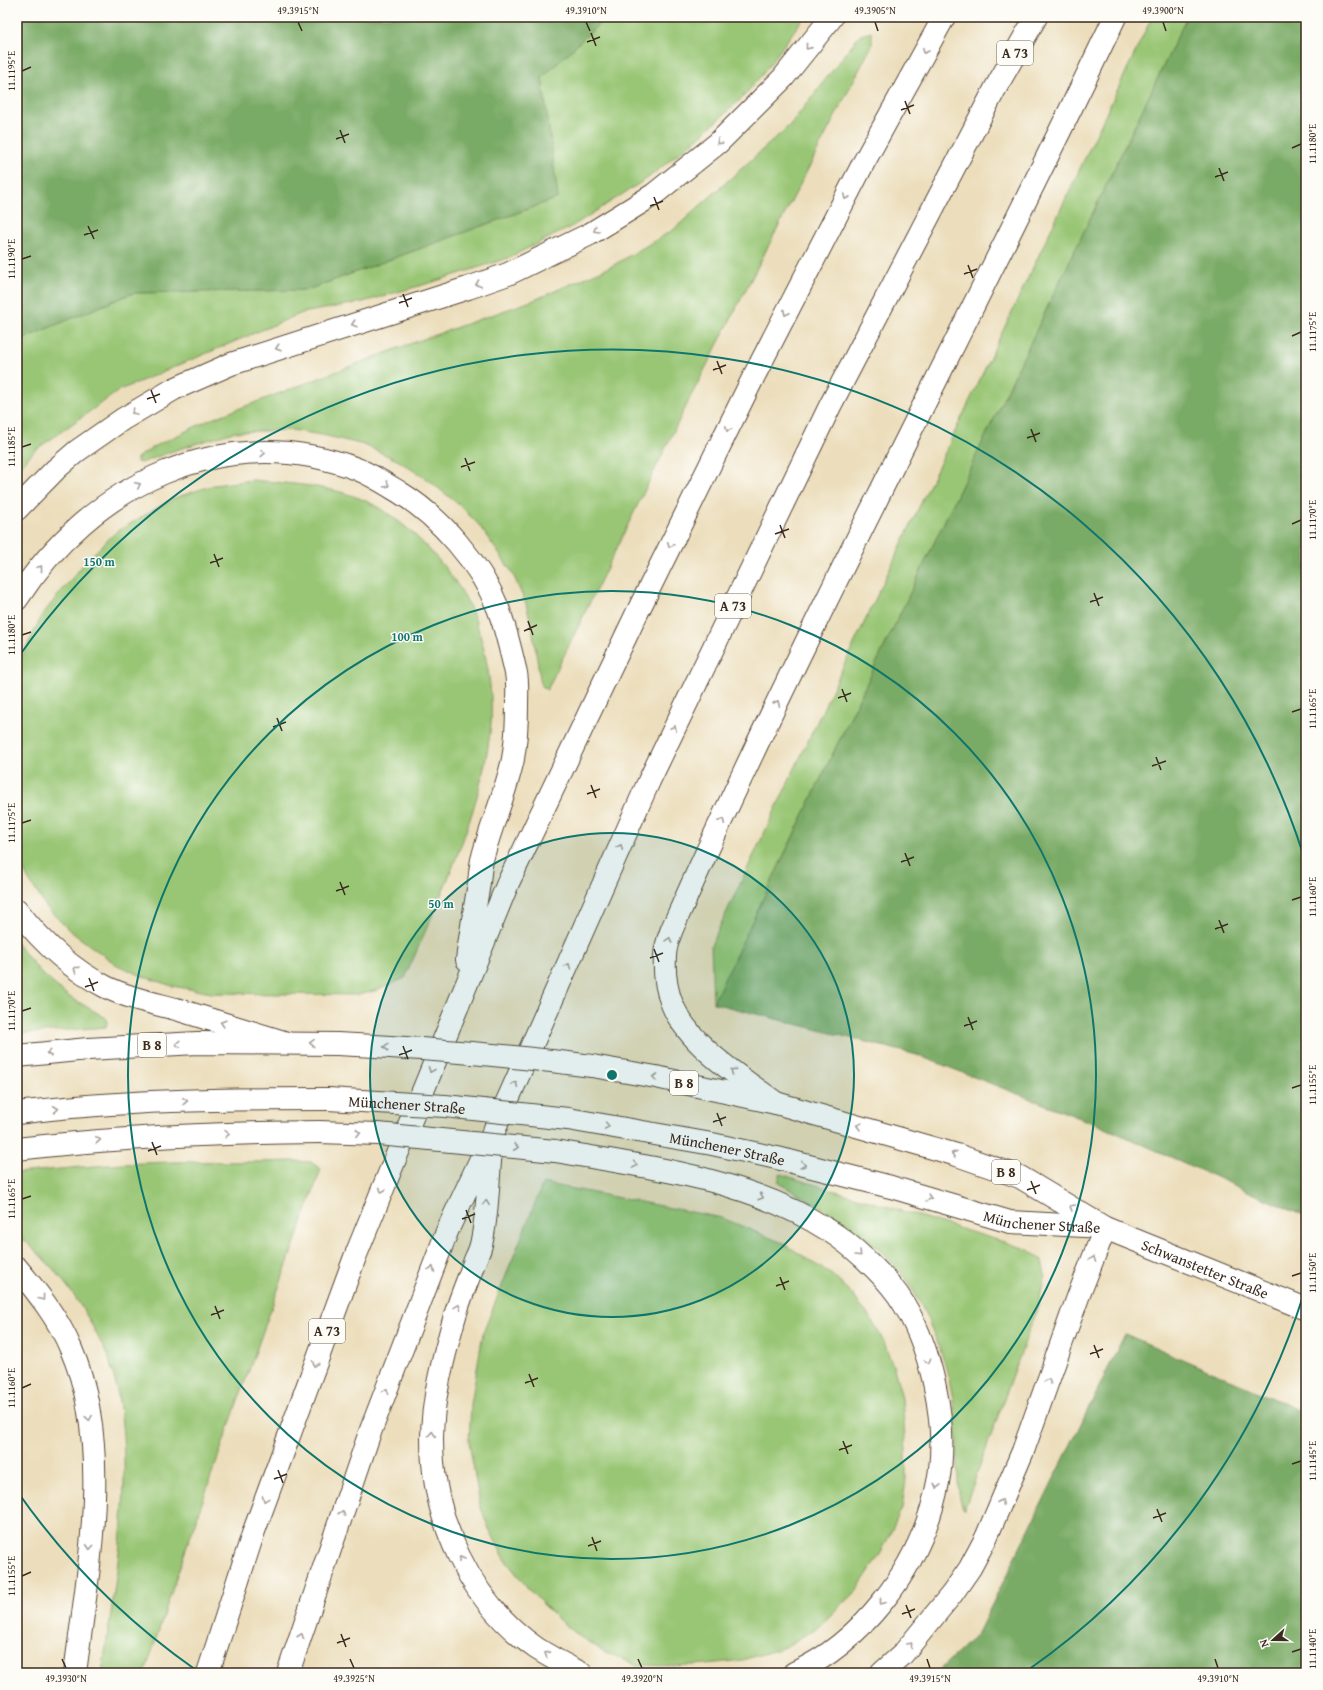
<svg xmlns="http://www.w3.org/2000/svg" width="1323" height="1690" font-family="'Gentium Book Plus',serif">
<rect width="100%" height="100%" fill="#fdfcf7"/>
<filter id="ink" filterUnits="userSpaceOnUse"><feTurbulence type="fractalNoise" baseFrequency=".025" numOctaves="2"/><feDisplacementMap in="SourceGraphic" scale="8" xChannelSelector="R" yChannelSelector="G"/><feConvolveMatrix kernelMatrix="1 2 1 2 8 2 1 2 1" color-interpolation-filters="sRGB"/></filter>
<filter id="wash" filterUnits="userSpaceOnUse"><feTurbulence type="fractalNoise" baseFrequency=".012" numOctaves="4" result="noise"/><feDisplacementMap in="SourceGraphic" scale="16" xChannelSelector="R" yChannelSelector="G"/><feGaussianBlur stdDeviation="0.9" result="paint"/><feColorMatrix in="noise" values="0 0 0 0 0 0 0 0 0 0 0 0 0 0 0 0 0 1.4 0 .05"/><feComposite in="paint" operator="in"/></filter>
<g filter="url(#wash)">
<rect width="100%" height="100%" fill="#ecdebc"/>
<!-- green -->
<path fill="#99c674" stroke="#6a7849" d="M606 17H804L766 70 743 97 698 138 648 178 571 227 508 258 433 282 363 302 302 313 120 390 34 451 17 471V341L133 293 307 290 558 198 542 78Z
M1152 17H1187L713 1003 711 945Z
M872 32V45L691 396 547 690 541 685 532 627 526 604 512 572 478 524 458 504 432 483 399 461 364 445 327 436 292 430 234 432 173 451 141 463 137 462V458L155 446 209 420 404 346 534 300 612 266 673 230 790 125 860 35Z
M253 480C291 484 330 485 366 501 404 519 438 555 461 590 483 625 496 692 490 733 479 820 439 898 405 978L378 990 358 995 212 993 172 986 142 976 117 965 70 931 47 908 28 879 17 856V667L42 615 87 560 116 532 174 498 214 485Z
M17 943 41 973 68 996 106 1018 107 1023 106 1027 17 1034Z
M292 1161 311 1162 321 1169C262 1337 199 1503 145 1673H102C116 1576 140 1455 109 1360 106 1352 101 1343 97 1335 76 1293 53 1265 17 1234V1173C69 1168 121 1163 173 1162 213 1161 252 1163 292 1161Z
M780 1174 1027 1249 1042 1260 1045 1275 1038 1306 964 1510C955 1492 959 1467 957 1447 957 1434 955 1421 954 1408 951 1380 943 1355 932 1330 926 1314 918 1298 909 1284 877 1238 826 1209 778 1183Z
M543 1183 722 1218 783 1243 831 1274 852 1294 869 1316 883 1340 894 1368 902 1398 906 1451V1480L902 1508 881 1553 856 1591 818 1627 785 1647 743 1660 707 1664 674 1666 637 1665 603 1651 579 1636 558 1619 531 1592 506 1561 489 1529 480 1505 469 1442 471 1404 483 1333Z"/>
<!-- forest -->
<path fill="#7aab66" stroke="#5a6a42" d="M17 17H606L542 78 558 198 307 290 133 293 17 341Z
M1187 17H1306V1217L1103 1127 917 1055 713 1003Z
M1125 1334 1306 1413V1673H936L978 1633Z"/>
</g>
<g filter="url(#ink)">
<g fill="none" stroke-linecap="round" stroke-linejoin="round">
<!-- major casing -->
<g stroke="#564536" stroke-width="24">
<g id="major">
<path d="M17 1056 88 1049 197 1043 337 1044"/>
<path id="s1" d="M592 1066 656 1077 776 1103 957 1155 1020 1177 1105 1228 1306 1309"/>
<path d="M17 1113C120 1100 224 1099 328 1099"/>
<path id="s2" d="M568 1119 712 1144 777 1158 891 1187 1010 1222 1102 1227"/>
</g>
</g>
<!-- highway casing -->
<g stroke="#564536" stroke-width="24">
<path id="highway" d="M17 509 56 469 77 451 123 419 174 389 231 364 468 288 508 274 590 234 629 210 653 195 718 143 783 78 832 17
M17 599C90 485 224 419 357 469 372 475 386 484 399 492 440 517 480 563 498 608 506 629 511 651 516 673 518 683 517 695 517 706 517 724 516 741 513 759 506 792 492 823 483 856 480 866 480 878 478 889 474 913 470 937 467 960
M17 910C41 941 70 969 106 987 128 998 153 1003 176 1009 213 1020 250 1032 287 1043
M776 1103C741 1077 689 1046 672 1004 666 989 664 972 665 956 665 947 669 937 672 929 809 620 970 322 1115 17
M17 1149C118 1137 218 1133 319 1132
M491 1150C488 1180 488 1211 482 1240 481 1247 478 1254 475 1260 468 1281 458 1302 453 1323 443 1360 432 1400 432 1439 432 1519 469 1601 536 1648 550 1657 565 1665 581 1673
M555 1151C648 1167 747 1178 828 1230 851 1244 882 1273 898 1295 931 1343 949 1424 938 1482 930 1525 911 1566 883 1601 859 1631 830 1657 794 1673
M17 1268C38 1293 58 1318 71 1349 113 1445 88 1572 75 1673
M208 1673 254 1531 355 1257 508 883 637 613 754 376 864 162 944 17
M288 1673 369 1435 448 1229 493 1133 649 781 830 406 995 89 1036 17
M882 1673 902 1655 952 1594 970 1568 986 1538 1023 1451 1078 1297 1105 1228"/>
</g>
<!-- major -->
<use href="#major" stroke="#fff" stroke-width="22"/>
<!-- highway -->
<use href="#highway" stroke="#fff" stroke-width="22"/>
<!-- major-bridge casing -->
<g stroke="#564536" stroke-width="24" stroke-linecap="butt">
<g id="major-bridge">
<path d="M337 1044C423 1048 507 1055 592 1066"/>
<path id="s3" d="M328 1099 445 1106 568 1119"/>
</g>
</g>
<!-- highway-bridge casing -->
<g stroke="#564536" stroke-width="24" stroke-linecap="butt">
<path id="highway-bridge" d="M319 1132 378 1134 555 1151"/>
</g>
<!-- major-bridge -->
<use href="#major-bridge" stroke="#fff" stroke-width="22"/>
<!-- highway-bridge -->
<use href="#highway-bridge" stroke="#fff" stroke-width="22"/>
</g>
<!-- one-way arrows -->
<defs><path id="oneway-chevron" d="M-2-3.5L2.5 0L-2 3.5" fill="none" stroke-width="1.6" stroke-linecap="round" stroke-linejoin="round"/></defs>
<g stroke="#a79f9a">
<use href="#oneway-chevron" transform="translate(808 47) rotate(129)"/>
<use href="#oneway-chevron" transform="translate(925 51) rotate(119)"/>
<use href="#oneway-chevron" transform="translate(719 142) rotate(138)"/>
<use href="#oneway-chevron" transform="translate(846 197) rotate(117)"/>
<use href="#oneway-chevron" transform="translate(596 230) rotate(149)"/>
<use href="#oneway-chevron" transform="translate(478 284) rotate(160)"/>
<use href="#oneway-chevron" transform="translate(786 313) rotate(117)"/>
<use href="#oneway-chevron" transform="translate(354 324) rotate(162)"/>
<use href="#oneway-chevron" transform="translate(278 348) rotate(162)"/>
<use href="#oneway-chevron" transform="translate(134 412) rotate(149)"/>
<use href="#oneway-chevron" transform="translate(728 429) rotate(116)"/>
<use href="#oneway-chevron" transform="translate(263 453) rotate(-2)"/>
<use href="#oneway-chevron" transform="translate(138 485) rotate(-27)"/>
<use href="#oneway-chevron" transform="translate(387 485) rotate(31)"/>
<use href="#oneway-chevron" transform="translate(670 545) rotate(116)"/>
<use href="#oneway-chevron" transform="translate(40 568) rotate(-52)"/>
<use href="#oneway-chevron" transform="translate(777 703) rotate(-65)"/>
<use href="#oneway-chevron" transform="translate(674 728) rotate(-64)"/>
<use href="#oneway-chevron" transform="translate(722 821) rotate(-65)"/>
<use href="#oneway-chevron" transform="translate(620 847) rotate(-66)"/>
<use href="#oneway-chevron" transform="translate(669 940) rotate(-74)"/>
<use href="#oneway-chevron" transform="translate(568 966) rotate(-66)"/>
<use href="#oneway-chevron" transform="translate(76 969) rotate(-143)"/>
<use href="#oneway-chevron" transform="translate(223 1023) rotate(-163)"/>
<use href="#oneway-chevron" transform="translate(312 1043) rotate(-178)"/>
<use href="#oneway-chevron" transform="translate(178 1044) rotate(177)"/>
<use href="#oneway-chevron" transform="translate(386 1047) rotate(-177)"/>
<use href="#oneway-chevron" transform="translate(49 1053) rotate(174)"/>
<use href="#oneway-chevron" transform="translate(431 1070) rotate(112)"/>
<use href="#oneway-chevron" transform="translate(733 1071) rotate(-143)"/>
<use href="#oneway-chevron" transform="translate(655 1077) rotate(-169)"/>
<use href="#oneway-chevron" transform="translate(515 1084) rotate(-66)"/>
<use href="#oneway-chevron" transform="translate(185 1101) rotate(-3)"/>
<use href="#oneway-chevron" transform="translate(56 1109) rotate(-6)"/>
<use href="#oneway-chevron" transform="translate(607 1126) rotate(10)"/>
<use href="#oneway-chevron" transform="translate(859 1126) rotate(-165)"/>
<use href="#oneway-chevron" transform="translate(358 1133) rotate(2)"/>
<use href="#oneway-chevron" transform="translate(227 1134) rotate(-2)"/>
<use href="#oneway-chevron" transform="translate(98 1140) rotate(-4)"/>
<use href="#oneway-chevron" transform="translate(516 1147) rotate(6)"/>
<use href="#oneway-chevron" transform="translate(954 1154) rotate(-163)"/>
<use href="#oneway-chevron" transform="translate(635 1165) rotate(10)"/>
<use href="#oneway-chevron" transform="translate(803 1165) rotate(14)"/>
<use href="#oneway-chevron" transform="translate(382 1190) rotate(112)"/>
<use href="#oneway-chevron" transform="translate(761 1197) rotate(19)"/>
<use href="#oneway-chevron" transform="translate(929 1198) rotate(16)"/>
<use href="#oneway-chevron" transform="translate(486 1203) rotate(-84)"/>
<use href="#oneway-chevron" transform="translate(1072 1207) rotate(-149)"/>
<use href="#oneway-chevron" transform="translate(859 1254) rotate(45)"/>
<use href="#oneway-chevron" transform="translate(1093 1259) rotate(-69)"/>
<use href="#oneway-chevron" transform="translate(432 1269) rotate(-69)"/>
<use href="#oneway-chevron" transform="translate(42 1298) rotate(53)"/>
<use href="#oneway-chevron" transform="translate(458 1307) rotate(-70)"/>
<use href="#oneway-chevron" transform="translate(928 1361) rotate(74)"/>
<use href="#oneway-chevron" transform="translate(315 1364) rotate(111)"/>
<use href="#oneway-chevron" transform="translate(1048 1381) rotate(-70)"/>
<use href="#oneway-chevron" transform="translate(386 1391) rotate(-69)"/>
<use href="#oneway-chevron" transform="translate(89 1418) rotate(81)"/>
<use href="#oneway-chevron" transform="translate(432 1434) rotate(-87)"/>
<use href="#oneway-chevron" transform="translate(937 1486) rotate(103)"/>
<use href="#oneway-chevron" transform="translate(265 1499) rotate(110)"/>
<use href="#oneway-chevron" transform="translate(1001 1502) rotate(-67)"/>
<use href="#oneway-chevron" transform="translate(342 1513) rotate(-71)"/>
<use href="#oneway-chevron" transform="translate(90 1547) rotate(94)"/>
<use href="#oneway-chevron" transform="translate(461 1559) rotate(-119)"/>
<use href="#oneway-chevron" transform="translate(882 1602) rotate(128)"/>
<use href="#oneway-chevron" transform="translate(301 1636) rotate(-71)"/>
<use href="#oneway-chevron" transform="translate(910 1645) rotate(-50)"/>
<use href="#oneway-chevron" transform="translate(547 1654) rotate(-148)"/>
</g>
</g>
<!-- ticks -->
<path fill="none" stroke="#3b2a1e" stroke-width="1.5" d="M298 22 302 31M586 22 590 31M875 22 878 31M1163 22 1166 31M591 33 596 46M587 42 600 37M22 71 31 67M905 101 910 114M901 110 914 105M340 130 345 143M336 139 349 134M1292 148 1301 144M1219 168 1224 181M1215 177 1228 172M654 197 659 210M650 206 663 201M88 226 94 239M84 235 98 230M22 259 31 256M968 265 973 278M964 274 977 269M403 294 408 307M399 303 412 298M1292 336 1301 332M717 361 722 374M713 370 726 365M151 390 156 403M147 399 160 394M1031 429 1036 442M1027 438 1040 433M22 447 31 444M465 458 470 471M461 467 475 462M1292 524 1301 520M780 525 785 538M775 534 789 529M214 554 219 567M210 563 223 558M1094 593 1099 606M1090 602 1103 597M528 621 533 635M524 631 537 625M22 635 31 632M842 689 847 702M838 698 851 693M1292 712 1301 709M277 718 282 731M273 727 286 722M1156 757 1161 770M1152 766 1166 761M591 785 596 798M587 794 600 789M22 823 31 820M905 853 910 866M901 862 914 857M340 882 345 895M336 891 349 886M1292 900 1301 897M1219 920 1224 933M1215 929 1228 924M654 949 659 962M650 958 663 953M89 978 94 991M85 987 98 982M22 1011 31 1008M968 1017 973 1030M964 1026 977 1021M403 1046 408 1059M399 1055 412 1050M1292 1088 1301 1085M717 1113 722 1126M713 1122 726 1117M152 1142 157 1155M148 1151 161 1146M1031 1181 1036 1194M1027 1190 1040 1185M22 1199 31 1196M466 1210 471 1223M462 1219 475 1214M1292 1276 1301 1273M780 1277 785 1290M776 1286 789 1281M215 1306 220 1319M211 1315 224 1310M1094 1345 1099 1358M1090 1354 1103 1349M529 1374 534 1387M525 1383 538 1378M22 1388 31 1384M843 1441 848 1454M839 1450 852 1445M1292 1464 1301 1461M278 1470 283 1483M274 1479 287 1474M1157 1509 1162 1522M1153 1518 1166 1513M592 1537 597 1551M588 1546 601 1541M22 1576 31 1572M906 1605 911 1618M902 1614 915 1609M341 1634 346 1647M337 1643 350 1638M1292 1652 1301 1649M62 1659 66 1668M350 1659 354 1668M638 1659 642 1668M927 1659 930 1668M1215 1659 1218 1668"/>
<!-- distance rings -->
<circle cx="612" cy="1075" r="242" fill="#0f766e" fill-opacity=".12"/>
<g fill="none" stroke="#0f766e" stroke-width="2">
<circle cx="612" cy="1075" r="242"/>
<circle cx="612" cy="1075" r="484"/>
<path d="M1304 1293A726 726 0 0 1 1028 1670M196 1670A726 726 0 0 1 17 1491M17 659A726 726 0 0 1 1304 857"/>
</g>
<g text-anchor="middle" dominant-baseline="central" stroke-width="3" stroke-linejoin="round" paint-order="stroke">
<!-- shield labels -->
<g fill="#fdfcf7" stroke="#75695f" stroke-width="1">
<rect x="997" y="41" width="36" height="24" rx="3"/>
<rect x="715" y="594" width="36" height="24" rx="3"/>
<rect x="138" y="1033" width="28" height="24" rx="3"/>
<rect x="670" y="1071" width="28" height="24" rx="3"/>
<rect x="992" y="1160" width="28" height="24" rx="3"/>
<rect x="309" y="1319" width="36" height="24" rx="3"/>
</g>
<g font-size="14" font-weight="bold" fill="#3b2a1e">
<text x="1015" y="53">A 73</text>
<text x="733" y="606">A 73</text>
<text x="152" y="1045">B 8</text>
<text x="684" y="1083">B 8</text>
<text x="1006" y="1172">B 8</text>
<text x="327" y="1331">A 73</text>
</g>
<!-- street labels -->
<g font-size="15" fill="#3b2a1e" stroke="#fdfcf7">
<text stroke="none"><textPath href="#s3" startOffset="79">Münchener Straße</textPath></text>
<text stroke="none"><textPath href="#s2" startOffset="162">Münchener Straße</textPath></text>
<text stroke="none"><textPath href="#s2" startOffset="486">Münchener Straße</textPath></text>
<text stroke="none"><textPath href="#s1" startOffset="650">Schwanstetter Straße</textPath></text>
</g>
</g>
<circle cx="612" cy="1075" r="6" fill="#0f766e" stroke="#fdfcf7" stroke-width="2"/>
<g font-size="12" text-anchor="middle" font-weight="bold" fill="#0f766e" stroke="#fdfcf7" stroke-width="3" stroke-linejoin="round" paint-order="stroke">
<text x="99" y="566">150 m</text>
<text x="407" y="641">100 m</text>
<text x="441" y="908">50 m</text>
</g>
<!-- margin -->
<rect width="1323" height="1690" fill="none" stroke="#fdfcf7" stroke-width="44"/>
<!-- north arrow -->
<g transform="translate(1273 1640) rotate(249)" stroke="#fdfcf7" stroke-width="3" paint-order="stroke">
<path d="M0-3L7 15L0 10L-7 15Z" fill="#3b2a1e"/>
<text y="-6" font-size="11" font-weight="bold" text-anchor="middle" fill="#3b2a1e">N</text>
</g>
<rect x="22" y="22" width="1279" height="1646" fill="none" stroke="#3b2a1e" stroke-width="1.5"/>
<g font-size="10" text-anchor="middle" fill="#3b2a1e">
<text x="298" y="14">49.3915°N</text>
<text x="586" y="14">49.3910°N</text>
<text x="875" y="14">49.3905°N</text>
<text x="1163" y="14">49.3900°N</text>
<text transform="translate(11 71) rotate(-90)" y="4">11.1195°E</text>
<text transform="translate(1312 144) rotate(-90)" y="4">11.1180°E</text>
<text transform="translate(11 259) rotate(-90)" y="4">11.1190°E</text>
<text transform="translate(1312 332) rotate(-90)" y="4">11.1175°E</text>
<text transform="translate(11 447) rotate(-90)" y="4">11.1185°E</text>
<text transform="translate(1312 520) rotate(-90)" y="4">11.1170°E</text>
<text transform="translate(11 635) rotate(-90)" y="4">11.1180°E</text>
<text transform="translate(1312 709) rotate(-90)" y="4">11.1165°E</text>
<text transform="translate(11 823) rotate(-90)" y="4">11.1175°E</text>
<text transform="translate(1312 897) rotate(-90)" y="4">11.1160°E</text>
<text transform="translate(11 1011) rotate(-90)" y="4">11.1170°E</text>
<text transform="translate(1312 1085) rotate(-90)" y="4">11.1155°E</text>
<text transform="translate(11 1199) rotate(-90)" y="4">11.1165°E</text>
<text transform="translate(1312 1273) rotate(-90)" y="4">11.1150°E</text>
<text transform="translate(11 1388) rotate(-90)" y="4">11.1160°E</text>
<text transform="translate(1312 1461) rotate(-90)" y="4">11.1145°E</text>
<text transform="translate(11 1576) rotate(-90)" y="4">11.1155°E</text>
<text transform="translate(1312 1649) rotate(-90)" y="4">11.1140°E</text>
<text x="66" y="1682">49.3930°N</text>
<text x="354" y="1682">49.3925°N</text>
<text x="642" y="1682">49.3920°N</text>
<text x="930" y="1682">49.3915°N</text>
<text x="1218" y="1682">49.3910°N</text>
</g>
</svg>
